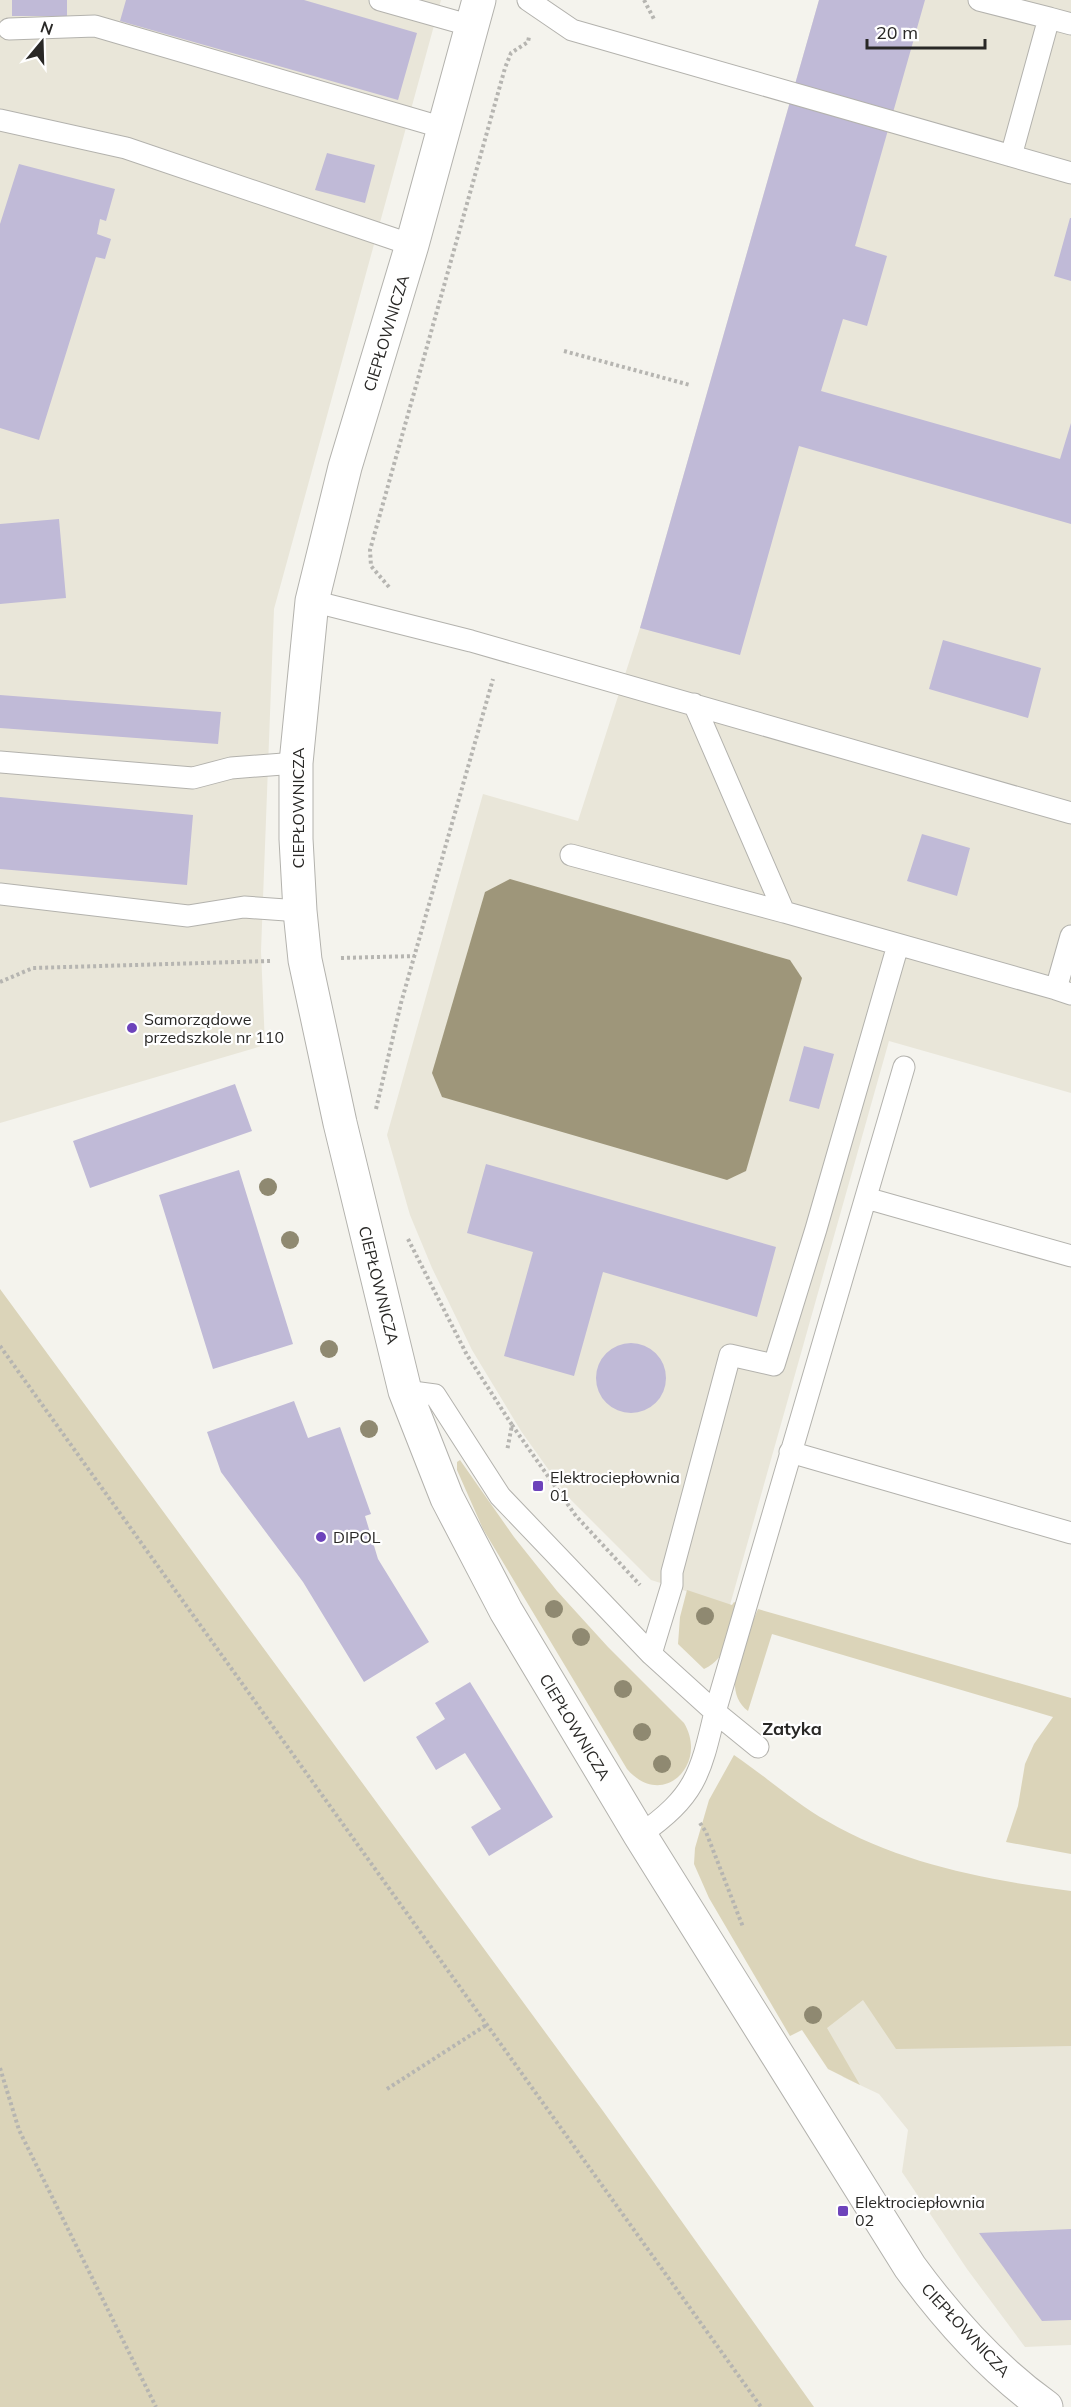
<svg xmlns="http://www.w3.org/2000/svg" width="1071" height="2407" font-family="Mulish,sans-serif">
<rect width="100%" height="100%" fill="#f4f3ed"/>
<!-- built -->
<path fill="#e9e6d9" d="M0 0H441L274 609 261 951 265 1045 0 1123Z
M819 0H1071V1093L889 1041 730 1605 651 1580 568 1497 521 1431 472 1350 432 1268 410 1215 387 1135 483 794 578 821 640 628Z
M1071 1931V2345L1025 2347 967 2269 902 2172 908 2130 879 2094 843 2077 786 1988Z"/>
<!-- green -->
<path fill="#dbd4b9" d="M0 1289 603 2111 814 2407H0Z
M460 1460 514 1537 557 1591 608 1647 684 1723C709 1765 662 1810 627 1769L483 1529 457 1470V1462Z
M687 1590 732 1605 734 1602 736 1603C732 1627 729 1658 704 1669L678 1644 680 1617Z
M758 1609 1071 1698V1854L1006 1842 1018 1806 1025 1764 1034 1744 1053 1717 772 1634 748 1711C718 1689 747 1636 758 1609Z
M734 1755C765 1776 795 1803 827 1821 901 1864 987 1880 1071 1891V2046L896 2049 863 2000 827 2028 860 2085 828 2069 802 2030 790 2036 709 1898 694 1864 695 1848 709 1800Z"/>
<!-- water -->
<path fill="#9e967a" d="M510 879 790 960 802 978 746 1171 727 1180 442 1097 432 1073 485 892Z"/>
<!-- building -->
<path fill="#c0bad7" d="M12 0H67V16H12Z
M126 0H304L417 33 398 100 120 21Z
M819 0H925L855 246 887 256 867 326 843 319 821 391 1060 459 1071 423V524L799 446 740 655 640 628Z
M327 153 375 165 365 203 315 190Z
M19 164 115 189 106 221 100 219 97 234 111 239 105 259 96 257 39 440 0 428V224Z
M1070 218H1071V281L1054 276Z
M59 519 66 598 0 604V524Z
M943 640 1041 668 1028 718 929 689Z
M0 695 221 712 218 744 0 728Z
M0 797 193 815 187 885 0 869Z
M922 834 970 848 957 896 907 881Z
M804 1046 834 1054 819 1109 789 1101Z
M235 1084 252 1131 90 1188 73 1141Z
M486 1164 776 1247 757 1317 603 1272 574 1376 504 1356 533 1252 467 1233Z
M239 1170 293 1344 213 1369 159 1195Z
M596 1378a35 35 0 1 1 70 0a35 35 0 1 1-70 0Z
M294 1401 308 1438 340 1427 371 1514 365 1516 378 1559 429 1642 364 1682 303 1582 221 1472 207 1432Z
M470 1682 553 1817 489 1856 471 1827 501 1809 465 1753 436 1770 416 1737 445 1719 435 1703Z
M1071 2229V2320L1042 2321 979 2233Z"/>
<g fill="none" stroke-linecap="round" stroke-linejoin="round">
<!-- lane casing -->
<g stroke="#b3b2ad" stroke-width="23">
<path id="lane" d="M380 0 472 26
M528 0 572 30 1071 173
M979 0 1049 18
M9 29 95 26 444 128
M0 120 126 148 412 245
M1011 156 1049 18 1071 24
M312 601 471 641 1071 813
M694 704 784 912 1056 989
M0 762 193 778 231 768 296 763
M571 855 784 912
M0 894 188 916 244 907 300 911
M1071 936 1056 989 1071 994
M866 1198 1071 1256
M405 1391 435 1395 500 1496 651 1654 715 1712C700 1776 695 1796 640 1835
M790 1452 1071 1533
M651 1654 672 1585V1572L730 1355 774 1365 816 1229 898 945
M758 1747 715 1712 904 1067"/>
</g>
<!-- street casing -->
<g stroke="#b3b2ad" stroke-width="35">
<path id="street" d="M479 0 412 245 345 467 312 601 296 763V839L300 911 305 960 340 1123 405 1391 447 1498 506 1611 640 1835 910 2267C948 2319 993 2369 1046 2407"/>
</g>
<!-- path -->
<path stroke="#b6b5b1" stroke-width="4" stroke-dasharray="3 3" stroke-linecap="butt" d="M644 0 655 21
M564 351 690 385
M389 587 371 566 370 550 505 68 511 53 528 42 529 37
M341 958 415 956
M0 982 33 968 270 961
M376 1109 401 1003 493 679
M408 1239 467 1355 512 1425 507 1451
M0 1346 761 2407
M512 1425 576 1516 640 1585
M700 1823 706 1832 743 1927
M0 2068 19 2130 156 2407
M387 2089 488 2024"/>
<!-- lane -->
<use href="#lane" stroke="#fff" stroke-width="21"/>
<!-- street -->
<use href="#street" stroke="#fff" stroke-width="33"/>
</g>
<!-- trees -->
<g fill="#8f8971">
<circle cx="268" cy="1187" r="9"/>
<circle cx="290" cy="1240" r="9"/>
<circle cx="329" cy="1349" r="9"/>
<circle cx="369" cy="1429" r="9"/>
<circle cx="554" cy="1609" r="9"/>
<circle cx="705" cy="1616" r="9"/>
<circle cx="581" cy="1637" r="9"/>
<circle cx="623" cy="1689" r="9"/>
<circle cx="642" cy="1732" r="9"/>
<circle cx="662" cy="1764" r="9"/>
<circle cx="813" cy="2015" r="9"/>
</g>
<!-- markers -->
<g fill="#6d43bb" stroke="#fff" stroke-width="2">
<circle cx="132" cy="1028" r="6"/>
<rect x="532" y="1480" width="12" height="12" rx="3"/>
<circle cx="321" cy="1537" r="6"/>
<rect x="837" y="2205" width="12" height="12" rx="3"/>
</g>
<g text-anchor="middle" dominant-baseline="central" stroke-width="4.5" stroke-linejoin="round" paint-order="stroke">
<!-- street labels -->
<g font-size="16" fill="#292826" stroke="#fff">
<text transform="translate(386 333) rotate(-73)">CIEPŁOWNICZA</text>
<text transform="translate(298 808) rotate(-90)">CIEPŁOWNICZA</text>
<text transform="translate(379 1285) rotate(76)">CIEPŁOWNICZA</text>
<text transform="translate(575 1727) rotate(59)">CIEPŁOWNICZA</text>
<text transform="translate(966 2330) rotate(47)">CIEPŁOWNICZA</text>
</g>
<!-- poi labels -->
<g font-size="16" fill="#292826" stroke="#fff" text-anchor="start">
<text x="144" y="1019">Samorządowe<tspan x="144" dy="18">przedszkole nr 110</tspan></text>
<text x="550" y="1477">Elektrociepłownia<tspan x="550" dy="18">01</tspan></text>
<text x="333" y="1537">DIPOL</text>
<text x="855" y="2202">Elektrociepłownia<tspan x="855" dy="18">02</tspan></text>
</g>
<!-- neighbourhood labels -->
<g font-size="18" font-weight="bold" fill="#292826" stroke="#fff">
<text x="792" y="1728">Zatyka</text>
</g>
</g>
<!-- north arrow -->
<g transform="translate(42 42) rotate(19)" stroke="#ffffff" stroke-width="4.5" paint-order="stroke">
<path d="M0-4.5L10 22L0 15L-10 22Z" fill="#292826"/>
<text y="-9" font-size="16" font-weight="bold" text-anchor="middle" fill="#292826">N</text>
</g>
<!-- scale -->
<path d="M867 39v9h118v-9" fill="none" stroke="#292826" stroke-width="3"/>
<text x="876" y="39" font-size="18" fill="#292826" stroke="#ffffff" stroke-width="4.5" paint-order="stroke">20 m</text>
</svg>
